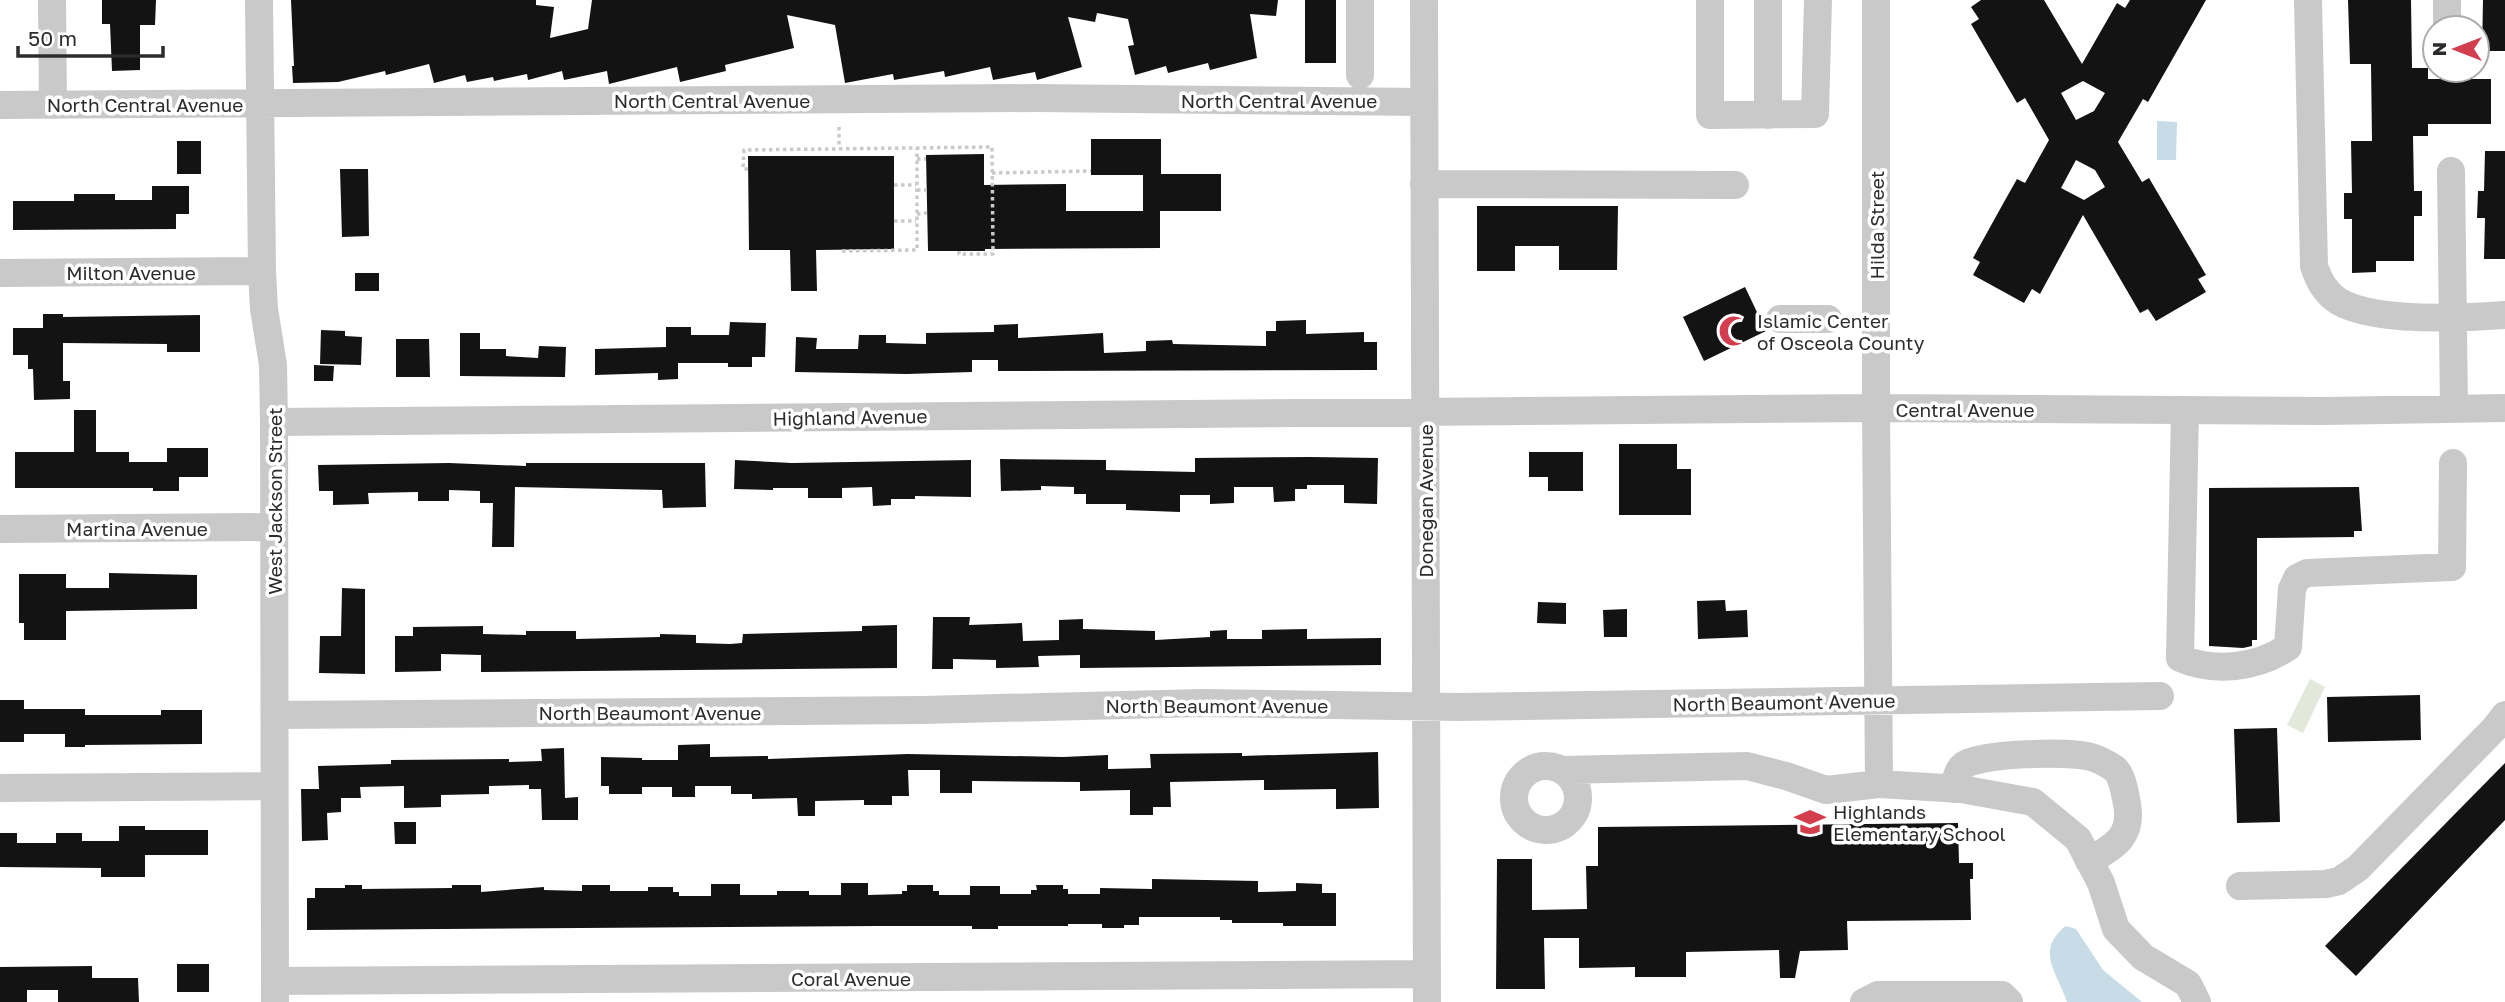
<svg xmlns="http://www.w3.org/2000/svg" width="2505" height="1002" font-family="'Golos Text',sans-serif">
<rect width="100%" height="100%" fill="#fff"/>
<!-- green -->
<path fill="#e2e8da" d="M2310 679 2325 687 2303 733 2287 725Z"/>
<!-- water -->
<path fill="#c8dce7" d="M2157 121 2177 122 2176 160H2157Z
M2066 926 2076 929 2103 970 2142 1002H2067C2058 974 2034 950 2066 926Z"/>
<!-- building -->
<path fill="#131313" fill-rule="evenodd" d="M102 0H156L155 25H140V70L112 71 110 24H102Z
M291 0H536V5L554 7 550 38 588 29 592 0H1278L1276 16 1250 14 1257 58 1210 70 1208 63 1168 73 1166 66 1135 75 1128 46 1134 45 1128 19 1097 13 1095 22 1068 17 1082 67 1037 80 1035 72 993 80 990 67 945 77 944 71 894 80 893 74 845 83 835 25 787 15 794 48 725 65 726 71 680 82 677 67 609 84 607 71 564 80 562 71 528 80 527 74 494 81 493 77 467 82 465 75 434 83 429 64 386 75 385 71 338 82 293 83 292 66H294Z
M1305 0H1336V63H1305Z
M1981 0H2044L2082 64 2117 3 2125 8 2130 0H2206L2148 102 2143 99 2118 142 2142 182 2149 178 2206 275 2198 279 2206 292 2156 321 2148 309 2140 313 2083 215 2040 294 2032 289 2024 303 1973 275 1980 262 1973 258 2004 202 2017 179 2025 183 2049 140 2025 98 2017 103 1971 24 1979 19 1971 7ZM2083 81 2105 93 2094 111 2076 120 2061 93ZM2076 160 2095 170 2105 187 2084 200 2061 188Z
M2348 0H2411L2412 68H2428V79H2491V124H2428V136H2413L2414 191H2422V216H2414V261H2376V272L2352 273V219H2344V193H2352L2351 141H2372L2371 64H2350Z
M2483 0H2505V51H2482Z
M1091 139H1161V174H1221V211H1160V248L985 249V251H928L926 155 984 154V185L1066 184V211H1143V175H1091Z
M177 141H201V174H177Z
M2485 151H2505V259H2484L2485 218H2477L2478 191H2484Z
M748 156H894V249L816 250 817 291H791L790 250H749Z
M340 169H368L369 236 342 237Z
M152 186H189V214H176V229L13 230V201H74V194H115V200H152Z
M1477 206H1618L1617 270H1559V246H1515V271H1477Z
M355 273H379V291H355Z
M1745 287 1766 331 1704 361 1683 317Z
M43 314H63V317L200 315V352H167V344L63 343V381H70V399L34 400 33 369H28V355H13V328H43Z
M1306 320V334L1364 332V342H1377V370L998 371V360H972V372L907 374 795 372 796 337 817 338 816 349H858L859 335H886V343L926 344V333L994 332V325L1018 324V338L1103 333 1104 353 1146 351V341L1172 340 1173 344 1266 346V331H1276V321Z
M730 322 766 323 765 357H752V367H728V363H678V379L658 380V373L595 375V349L666 347V327H691V335H729Z
M321 330 345 331V336L362 337 361 365 320 364Z
M460 333H480V349H506V356L538 358 539 346 566 347 565 377 460 376Z
M396 339H429L430 377H396Z
M314 365 334 366 333 381H314Z
M74 410H96V452H129V462H167V448H208V477H179V491H153V488H15V452H74Z
M1619 444H1677V469H1691V515H1619Z
M1529 452H1583V491H1548V477H1529Z
M1310 457 1378 458 1377 504 1344 503V485H1307V489H1295V501L1274 502 1273 487H1234V503L1210 504V495H1180V512L1126 510V504H1086V494H1074V487L1041 486V490L1001 491 1000 459 1106 460V470L1195 472V458Z
M735 460 792 463 971 460V497L915 496V499H891V505L873 506 872 487 842 488V498H808V488H773V490L734 489Z
M449 463 526 466V463H705L706 507 663 508 662 490 515 487 514 547H492L493 503H480V491L449 490V501H418V492L368 493 369 504 333 505V491H319L318 465Z
M2359 487 2362 531H2354V537L2257 538V640H2252V646L2243 648 2209 646V488Z
M109 573 197 575V609L66 611V640H24V623H19V574H66V588H109Z
M342 588 365 589V674L319 673 320 636H341Z
M1725 600 1726 611 1747 610 1748 637 1698 639 1697 601Z
M1538 602 1566 603V624L1537 623Z
M1627 609V637H1604L1603 610Z
M933 617H970L969 625 1022 623 1023 641 1059 640V620L1083 619V629L1155 631V640L1210 637V631L1227 630V639H1262V630L1307 629V639L1381 638V665L1080 668V655L1038 656 1039 667 996 668V660L953 659V669H932Z
M897 625V668L481 672V655L441 654V671L395 672V636H413V627L483 626V634L526 635V631H576V639L660 637V634L696 635V643L730 644 742 643 743 634 862 631V626Z
M2420 695 2421 740 2328 742 2327 697Z
M0 700H24V709H85V715H161V710H202V744L85 745V747H65V734H24V742H0Z
M2277 728 2280 822 2237 823 2234 729Z
M710 744V757L768 756V759L908 754 1063 757 1108 755V769L1151 768 1150 754 1242 753V756L1378 752 1379 808 1336 809V789L1264 790V780L1170 782 1171 807H1153V815H1130V790L1080 791V782L972 781V793H940V770H908L909 796H892V805H864V800L815 801V816H798L797 798 752 799V794H731V786H695V797H672V787H642V794H609V786H601V757L642 758V760H678V745Z
M564 748 565 798 578 797V820H542L541 789H529V785L489 786V794L441 795V807L404 808V786L360 787 361 798H341V812L327 813 328 840 302 841 301 789H319L318 766 391 764V760L509 759V762L542 761 541 749Z
M2505 763V820L2356 976 2325 946Z
M394 822H416V844H395Z
M1958 823 1959 863H1973V879H1970L1971 920 1847 921 1848 950 1800 951 1795 978H1780L1779 950 1686 952V977H1635V967L1579 968V938H1544L1545 989H1496L1497 859H1532V910L1587 909 1586 866H1598V827Z
M119 826H145V830H208V855H145V877H101V868L0 867V833H17V843H56V833H82V841H119Z
M1152 879 1258 881V892L1296 891V883L1322 884V893H1336V926H1283V923H1232V920H1220V917H1139V925H1124V928H1102V924H1068V926H998V929H972V926H878L307 930V898H315V888H345V885H362V889L452 888V885H481V892L544 887V890L582 891V885H610V891H648V887H673V892H679V896H711V884H740V895H777V891H809V895H841V883H868V895L902 894V891H907V885H933V891H939V895H970V886H1000V894H1031V890H1037L1036 885H1063V889H1068V894H1100V888L1152 889Z
M177 964H209V992H177Z
M92 966V978H138L139 1002H58V990H27V1002H0V967Z"/>
<g fill="none" stroke-linecap="round" stroke-linejoin="round">
<!-- path -->
<path stroke="#c9c9c9" stroke-width="3.5" stroke-dasharray="3.5 3.5" stroke-linecap="butt" d="M839 127V148
M917 159H926
M748 169H743L744 150 992 147 993 254H959V251
M992 173 1091 171
M894 185H916
M917 190H927
M917 214 927 213
M894 221H916
M842 251 917 250V148"/>
<!-- minor -->
<path stroke="#c9c9c9" stroke-width="28" d="M52 0 53 105
M259 0 262 271 264 309 273 365 274 422 275 1002
M1424 0 1427 1002
M1710 0V115L1815 114 1818 0
M1876 0V408L1879 784 1961 789 2033 802 2078 839 2101 883 2116 929 2143 957 2188 984 2197 1002
M2308 0 2314 266C2319 281 2325 292 2338 301 2374 323 2463 318 2505 315
M2447 28V0
M1360 75V0
M0 105 1036 98 1424 102
M1768 115V0
M2451 171 2454 409
M1424 184 1735 185
M0 273 262 271
M1780 319H1828
M2185 410 2180 658C2214 673 2257 668 2288 647L2292 589 2297 578 2307 573 2452 567 2453 463
M274 422 1876 408 2325 411 2505 408
M0 529 273 527
M275 715 923 710 1202 703 1459 707 2160 696
M1514 798a32 32 0 1 1 64 0a32 32 0 1 1-64 0Z
M1562 770 1747 766 1786 776 1826 790 1879 784
M0 788 274 786
M1954 789C1956 780 1957 770 1964 765 1982 753 2069 751 2091 757 2098 759 2109 765 2115 769 2123 777 2125 794 2127 804 2133 837 2114 846 2089 861
M2240 886 2326 884 2339 881 2358 868 2496 727 2505 715
M275 981 1427 974
M1864 1002 1878 995H2002L2009 1002"/>
</g>
<!-- icons -->
<defs>
<g id="mosque-bare" transform="scale(2.415)"><path d="M3.5-4.9A6 6 0 1 0 3.5 4.9A5 5 0 1 1 3.5-4.9Z" fill="#d33e4e" stroke="#fff" stroke-width="2.5" paint-order="stroke"/></g>
<g id="school-bare" transform="scale(2.415)"><path d="M0-5L7-2L0 1L-7-2ZM-4 1L0 2.5L4 1V4Q0 6-4 4Z" fill="#d33e4e" stroke="#fff" stroke-width="2.5" paint-order="stroke"/></g>
</defs>
<g fill-rule="evenodd">
<use href="#mosque-bare" x="1734" y="331"/>
<use href="#school-bare" x="1810" y="822"/>
</g>
<g text-anchor="middle" dominant-baseline="central" stroke-width="7" stroke-linejoin="round" paint-order="stroke">
<!-- street labels -->
<g font-size="19" fill="#2c2c2c" stroke="#fff">
<text x="712" y="100">North Central Avenue</text>
<text x="1279" y="100">North Central Avenue</text>
<text x="145" y="104">North Central Avenue</text>
<text transform="translate(1876 225) rotate(-90)">Hilda Street</text>
<text x="131" y="272">Milton Avenue</text>
<text x="1965" y="409">Central Avenue</text>
<text transform="translate(850 417) rotate(-1)">Highland Avenue</text>
<text transform="translate(274 501) rotate(-90)">West Jackson Street</text>
<text transform="translate(1425 501) rotate(-90)">Donegan Avenue</text>
<text x="137" y="528">Martina Avenue</text>
<text transform="translate(1784 702) rotate(-1)">North Beaumont Avenue</text>
<text x="1217" y="705">North Beaumont Avenue</text>
<text x="650" y="712">North Beaumont Avenue</text>
<text x="851" y="978">Coral Avenue</text>
</g>
<!-- poi labels -->
<g font-size="19" fill="#2c2c2c" stroke="#fff" text-anchor="start">
<text x="1757" y="320">Islamic Center<tspan x="1757" dy="22">of Osceola County</tspan></text>
<text x="1833" y="811">Highlands<tspan x="1833" dy="22">Elementary School</tspan></text>
</g>
</g>
<!-- north arrow -->
<g transform="translate(2456 49) rotate(270)"><circle r="33" fill="#ffffff" stroke="#ababab" stroke-width="2"/>
<path d="M0-5L12 26L0 18L-12 26Z" fill="#d33e4e"/>
<text y="-10" font-size="19" font-weight="bold" text-anchor="middle" fill="#2c2c2c">N</text>
</g>
<!-- scale -->
<path d="M18 46v10h145v-10" fill="none" stroke="#2c2c2c" stroke-width="3.5"/>
<text x="28" y="46" font-size="21" fill="#2c2c2c" stroke="#ffffff" stroke-width="5" paint-order="stroke">50 m</text>
</svg>
